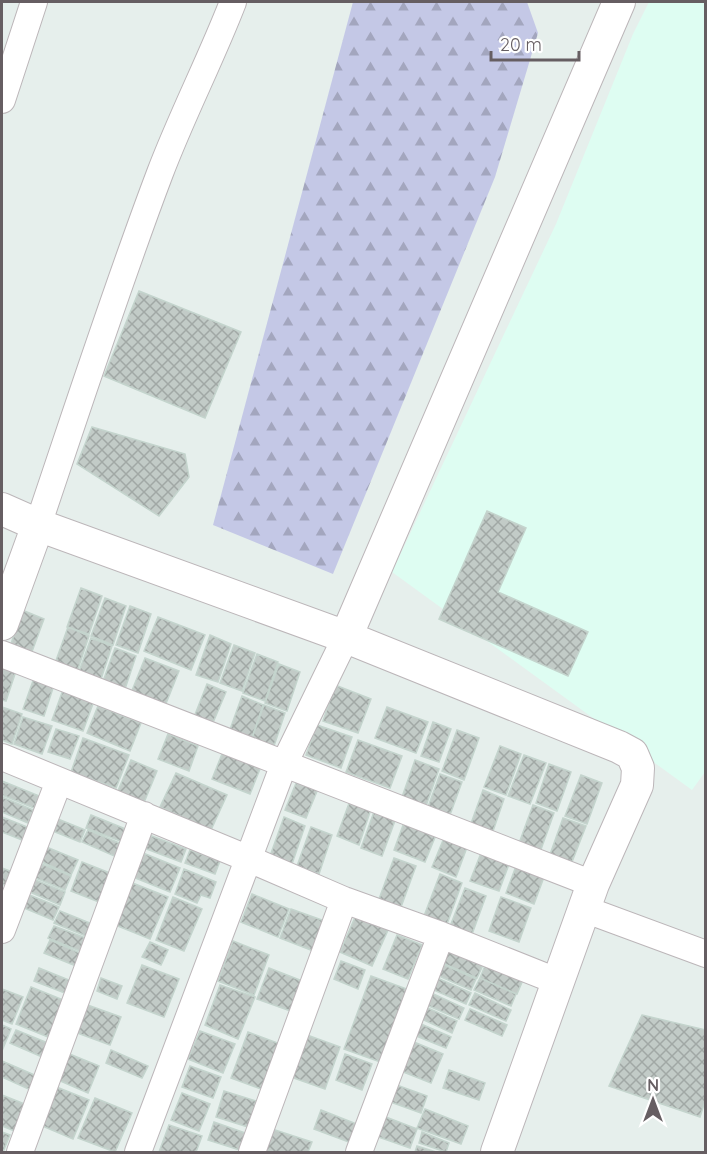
<svg xmlns="http://www.w3.org/2000/svg" width="707" height="1154" font-family="Quicksand,sans-serif">
<defs>
<pattern id="forest-firs" width="22" height="20" patternUnits="userSpaceOnUse" patternTransform="scale(1.5)"><rect width="22" height="20" fill="#c4c8e6"/><path d="M5 1l3.5 6h-7zM16 11l3.5 6h-7z" fill="#a3a6be"/></pattern>
<pattern id="building-cross-hatch" width="8" height="8" patternUnits="userSpaceOnUse" patternTransform="scale(1.5)"><rect width="8" height="8" fill="#c2cbc7"/><path d="M0 0l8 8M0 8l8-8" fill="none" stroke="#a1a8a5"/></pattern>
</defs>
<rect width="100%" height="100%" fill="#e6efec"/>
<!-- commercial -->
<path fill="#defdf2" d="M649 2H705V772L692 790 392 572 556 224 633 34Z"/>
<!-- forest -->
<path fill="url(#forest-firs)" d="M353 2H527L538 33 495 177 333 574 213 525Z"/>
<!-- building -->
<path fill="url(#building-cross-hatch)" stroke="#c4d4cd" stroke-width="1.5" d="M139 291 241 332 205 418 104 376Z
M92 427 185 454 189 477 159 516 77 464Z
M487 511 526 528 498 592 588 632 568 676 439 619Z
M81 588 102 596 89 634 67 627Z
M105 598 126 606 113 645 91 636Z
M130 606 151 614 138 653 116 645Z
M22 610 44 619 30 657 9 650Z
M158 617 205 635 191 670 144 651Z
M68 627 89 636 76 675 54 666Z
M210 635 231 644 218 682 196 675Z
M91 638 112 646 99 685 77 677Z
M234 645 255 653 242 691 220 683Z
M115 648 136 656 123 695 101 687Z
M257 654 278 662 265 701 243 693Z
M145 658 179 671 165 706 131 693Z
M2 659 18 665 6 701 2 700Z
M279 664 300 672 287 711 265 703Z
M34 678 54 685 44 716 23 709Z
M207 684 226 692 212 725 194 717Z
M335 685 371 699 358 733 323 721Z
M63 690 94 701 83 731 52 720Z
M242 696 263 705 250 743 228 735Z
M264 705 285 713 272 752 250 744Z
M98 706 141 723 130 751 87 733Z
M2 707 22 714 12 744 2 740Z
M387 707 428 722 416 753 375 738Z
M23 717 52 726 42 754 14 744Z
M433 722 451 729 439 762 421 756Z
M317 725 352 737 341 768 306 755Z
M56 729 79 736 70 759 48 752Z
M457 730 479 738 464 780 442 771Z
M168 734 198 746 189 771 158 759Z
M83 738 129 755 116 788 71 772Z
M358 740 402 756 390 788 346 772Z
M500 746 521 754 506 795 484 787Z
M224 749 262 764 250 794 212 779Z
M524 755 546 763 530 804 508 796Z
M131 760 157 771 143 805 117 793Z
M415 760 439 769 426 806 402 797Z
M549 764 571 772 557 811 536 803Z
M176 773 227 795 211 830 160 807Z
M440 774 462 782 447 823 425 815Z
M581 775 602 783 587 824 565 816Z
M299 776 320 784 306 818 285 810Z
M2 781 39 796 34 808 2 795Z
M483 790 504 799 491 837 469 829Z
M2 797 33 810 28 823 2 812Z
M351 798 372 806 359 845 337 836Z
M533 805 554 813 539 855 518 846Z
M375 809 396 818 382 856 361 848Z
M48 815 85 830 80 842 43 827Z
M91 815 128 830 123 842 86 828Z
M2 817 27 827 22 840 2 832Z
M284 817 305 826 292 864 270 856Z
M406 817 438 830 425 862 394 850Z
M563 818 586 826 570 867 548 860Z
M311 827 332 835 319 874 297 866Z
M88 830 124 845 119 858 82 842Z
M446 833 469 842 456 877 432 867Z
M149 835 186 849 181 862 144 848Z
M39 844 78 860 71 875 33 858Z
M483 848 511 859 499 891 470 881Z
M190 850 220 861 215 874 185 863Z
M143 853 180 868 170 892 133 877Z
M394 858 416 866 401 907 379 899Z
M519 858 547 869 534 904 506 893Z
M32 860 71 876 65 890 26 874Z
M82 862 115 875 104 904 71 891Z
M2 868 15 873 9 887 2 884Z
M184 869 216 882 210 898 201 895 197 903 175 894Z
M440 874 462 883 447 924 424 916Z
M28 877 65 892 60 905 23 889Z
M130 882 168 897 150 939 113 924Z
M465 888 486 896 471 937 449 929Z
M22 892 59 907 53 920 17 905Z
M252 894 289 909 278 937 241 922Z
M173 897 202 909 184 951 156 940Z
M501 897 531 908 519 942 489 931Z
M291 909 333 924 321 954 280 938Z
M60 911 97 926 91 938 54 923Z
M356 915 388 930 372 966 340 952Z
M54 926 91 940 85 953 48 938Z
M397 935 422 945 408 979 383 969Z
M50 940 87 956 81 968 44 953Z
M233 941 269 955 254 995 218 981Z
M150 942 168 950 161 965 142 957Z
M447 947 484 963 477 978 440 962Z
M341 961 365 970 358 989 334 979Z
M440 963 476 979 471 990 434 974Z
M486 963 523 980 517 994 480 978Z
M142 965 179 979 164 1017 127 1003Z
M39 968 76 983 70 995 34 981Z
M269 968 310 984 299 1014 257 999Z
M371 976 412 991 386 1064 344 1049Z
M435 977 471 993 466 1004 429 988Z
M101 978 122 986 117 999 97 991Z
M480 978 516 994 511 1006 474 990Z
M220 985 255 997 238 1039 205 1025Z
M31 987 68 1002 53 1039 16 1024Z
M2 989 23 997 12 1024 2 1020Z
M427 991 464 1008 459 1019 422 1003Z
M475 993 511 1010 506 1021 469 1005Z
M82 1003 121 1017 110 1045 72 1031Z
M421 1005 457 1021 452 1033 415 1016Z
M470 1009 507 1025 502 1036 465 1020Z
M642 1015 706 1030V1098L700 1117 609 1086Z
M414 1021 451 1037 446 1048 409 1033Z
M2 1025 11 1029 2 1051Z
M16 1030 55 1046 49 1060 10 1043Z
M200 1031 235 1044 223 1073 188 1059Z
M248 1032 280 1044 264 1090 231 1078Z
M307 1035 340 1047 325 1089 291 1077Z
M409 1040 443 1054 431 1083 396 1069Z
M111 1050 148 1066 142 1078 106 1063Z
M67 1053 99 1066 88 1093 56 1079Z
M345 1054 372 1064 362 1090 336 1080Z
M2 1061 39 1077 33 1091 2 1077Z
M190 1066 221 1077 213 1098 182 1087Z
M449 1070 485 1083 479 1100 443 1088Z
M391 1083 427 1096 421 1113 385 1100Z
M54 1086 89 1100 73 1139 38 1124Z
M224 1091 256 1101 248 1127 216 1117Z
M182 1093 210 1104 199 1131 171 1120Z
M2 1095 27 1105 17 1132 2 1126Z
M95 1098 132 1113 115 1152 78 1138Z
M425 1109 468 1126 461 1144 417 1128Z
M321 1110 364 1127 357 1145 314 1129Z
M378 1114 417 1129 410 1148 370 1134Z
M214 1122 248 1134 243 1151 208 1140Z
M169 1125 202 1136 196 1152H159Z
M272 1129 312 1142 308 1152H263Z
M2 1132 10 1135 3 1152H2Z
M422 1132 449 1143 446 1152 419 1143Z
M417 1146 436 1152H415Z"/>
<g fill="none" stroke-linecap="round" stroke-linejoin="round">
<!-- minor casing -->
<g stroke="#bcb6b9" stroke-width="28">
<path id="minor" d="M2 100 34 2
M38 525C78 407 116 289 160 173 182 115 211 59 233 2
M2 654 593 884
M2 757 249 859 344 900 441 935 559 982
M584 909 706 954
M2 930 59 781
M20 1152 144 815
M138 1152 284 764 346 637
M252 1152 344 900
M359 1152 441 935"/>
</g>
<!-- tertiary casing -->
<g stroke="#bcb6b9" stroke-width="34">
<path id="tertiary" d="M2 509 38 525 346 637 619 747 632 754 638 768 637 785 593 884 497 1152
M2 624 38 525
M346 637 619 2"/>
</g>
<!-- minor -->
<use href="#minor" stroke="#fff" stroke-width="26"/>
<!-- tertiary -->
<use href="#tertiary" stroke="#fff" stroke-width="32"/>
</g>
<!-- border -->
<rect width="707" height="1154" fill="none" stroke="#665e62" stroke-width="6"/>
<!-- north arrow -->
<g transform="translate(653 1100)" stroke="#ffffff" stroke-width="4.5" paint-order="stroke">
<path d="M0-4.5L10 22L0 15L-10 22Z" fill="#665e62"/>
<text y="-9" font-size="16" font-weight="bold" text-anchor="middle" fill="#665e62">N</text>
</g>
<!-- scale -->
<path d="M491 51v9h88v-9" fill="none" stroke="#665e62" stroke-width="3"/>
<text x="500" y="51" font-size="18" fill="#665e62" stroke="#ffffff" stroke-width="4.5" paint-order="stroke">20 m</text>
</svg>
